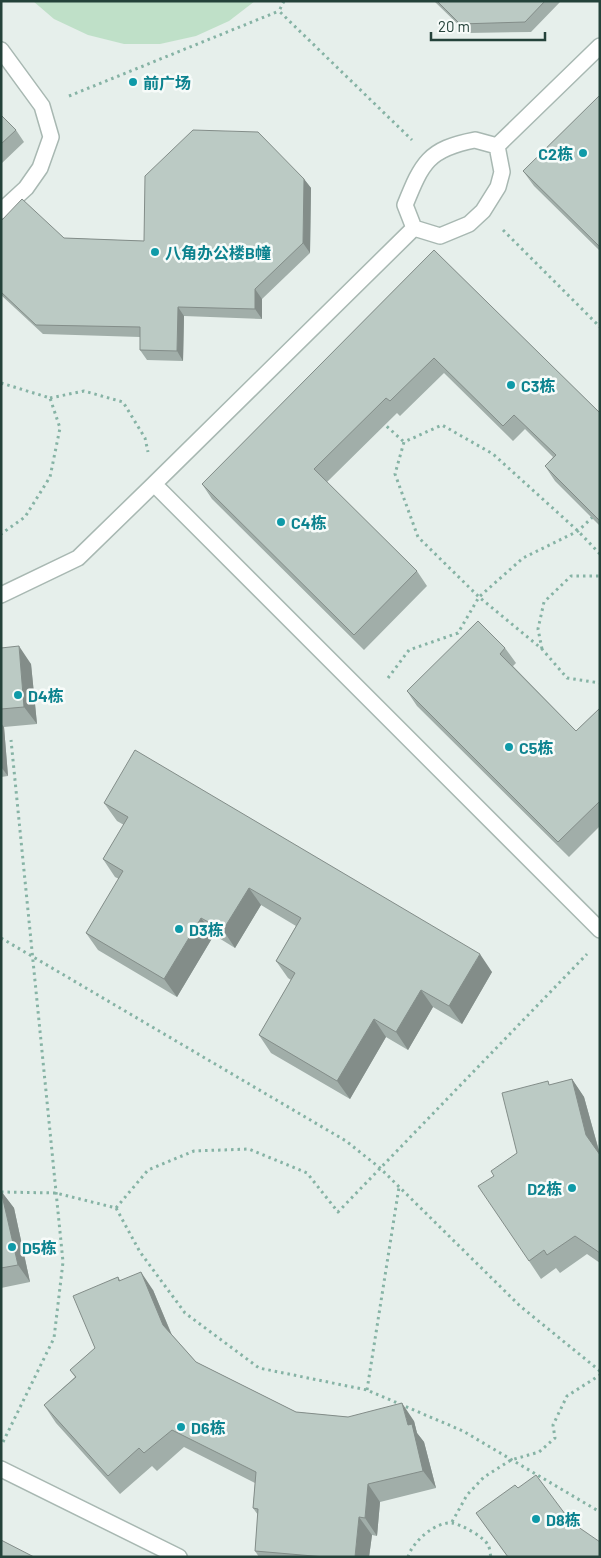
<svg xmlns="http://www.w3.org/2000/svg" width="601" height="1558" font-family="Barlow,'Noto Sans SC',sans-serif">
<rect width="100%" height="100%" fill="#e6efeb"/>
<!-- green -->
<path fill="#bfe0c8" d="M33 1H255L229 21 196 36 160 44H124L88 35 54 19Z"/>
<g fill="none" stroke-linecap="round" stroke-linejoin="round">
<!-- lane casing -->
<g stroke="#a8b8b2" stroke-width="18">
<path id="lane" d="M1 50 42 106 51 137 40 168 26 188 1 211
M475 140 497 146 502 172 498 187 483 211 469 224 440 236 414 228 405 205C422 163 428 149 475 140Z
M497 146 600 46
M414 228 154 484 600 930
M1 595 78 558 154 484
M1 1469 179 1557"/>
</g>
<!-- path -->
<path stroke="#86b3a5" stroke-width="3" stroke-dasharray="2.5 4" stroke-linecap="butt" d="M284 1 279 11 412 140
M69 96 279 11
M503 230 600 327
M1 383 50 398 60 428 50 477 25 517 1 534
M50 398 84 391 123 402 145 438 148 452
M382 422 404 442
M600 554 578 531 493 454 442 425 404 442 395 474 418 537 479 597 542 649 567 678 600 683
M542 649 538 629 544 602 571 576H600
M388 678 409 650 458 633 479 597 523 558 578 531 600 510
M1 938 346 1141 380 1168 520 1306 600 1371
M1 1192 56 1193 116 1208 140 1252 185 1313 259 1368 367 1390 463 1431 600 1512
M116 1208 148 1170 194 1151 249 1149 307 1173 338 1212 587 954
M367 1390 399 1187
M3 1442 54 1338 63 1262 11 740
M452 1522 467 1495 484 1477 511 1460 539 1452 555 1438 553 1425 567 1396 600 1375
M408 1557C412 1542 436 1521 452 1523 461 1524 484 1537 488 1545 490 1548 490 1554 491 1557"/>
<!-- lane -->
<use href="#lane" stroke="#fff" stroke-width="15"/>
</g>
<!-- wall -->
<path fill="#a1aea9" d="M434 1H561L531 32 467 33Z
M600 95V251L534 186 523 171Z
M1 115 16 130 24 142 1 164Z
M304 179 311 188 310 253 262 299V319L184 316 183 361 147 360 140 350V337L43 334 1 295V221L64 238 144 241Z
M434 250 600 413V526L555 481 545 466 553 457 525 429 513 441 444 373 400 416 397 413 327 482 417 571 427 586 364 650 212 499 202 484Z
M1 648 31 664 37 724 4 727 8 776 1 777Z
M505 648 516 663 513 666 576 731 600 708V826L569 857 417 706 407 691Z
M104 803 492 972 462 1024 433 1007 408 1050 386 1037 350 1099 271 1053 259 1035 291 980 288 978 276 961 296 926 261 905 235 948 214 935 177 997 98 950 86 933 119 879 115 877 103 859 124 825 117 821Z
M572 1079 584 1097 600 1154V1263L587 1254 560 1273 556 1268 541 1279 529 1261 494 1176 517 1153 551 1085Z
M1 1191 14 1208 30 1282 1 1288Z
M118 1277 120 1280 153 1290 172 1335 196 1362 296 1412 348 1417 414 1421 417 1433 424 1442 436 1488 380 1502 377 1536 372 1535 369 1557H259L255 1551 258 1515 253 1508 255 1483 184 1447 157 1471 152 1466 120 1494 56 1423 44 1405 75 1377 70 1370 95 1348Z
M518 1488 571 1522 600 1557H508L476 1513Z"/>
<!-- shaded-wall -->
<path fill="#838d89" d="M304 179 311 188 310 253 303 243Z
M255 289 262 299V319L255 309Z
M178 307 184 316 183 361 177 351Z
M19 646 31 664 37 724 24 707Z
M1 723 4 727 8 776 1 767Z
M249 888 261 905 235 948 223 930Z
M201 918 214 935 177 997 164 979Z
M480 954 492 972 462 1024 449 1006Z
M421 990 433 1007 408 1050 396 1032Z
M374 1019 386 1037 350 1099 337 1081Z
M572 1079 584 1097 600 1155 586 1135Z
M1 1191 14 1208 30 1282 18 1265Z
M141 1272 153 1290 175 1343 163 1325Z
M402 1403 414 1421 417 1433 424 1442 436 1488 423 1471 408 1425Z
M368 1484 380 1502 377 1536 365 1518Z
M359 1517 372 1535 369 1557H355Z"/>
<!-- building -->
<path fill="#bbcac4" stroke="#838d89" d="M437 1H545L525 22 460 24Z
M600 95V247L523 171Z
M1 115 16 130 1 144Z
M193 130 258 132 304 179 303 243 255 289V309L178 307 177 351 140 350V327L36 325 1 292V221L22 199 64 238 144 241 145 176Z
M434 250 600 413V521L545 466 556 455 514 415 503 426 434 358 390 401 386 398 314 469 417 571 354 635 202 484Z
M478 621 505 648 500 654 576 731 600 708V801L558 842 407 691Z
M19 646 24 707 1 709V648Z
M135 750 480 954 449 1006 421 990 396 1032 374 1019 337 1081 259 1035 295 973 276 961 301 918 249 888 223 930 201 918 164 979 86 933 123 871 103 859 128 817 104 803Z
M572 1079 586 1135 600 1155V1253L575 1236 547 1255 544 1250 529 1261 478 1186 494 1176 491 1171 517 1153 502 1093 548 1081 549 1085Z
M1 1191 18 1265 1 1268Z
M141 1272 163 1325 196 1362 296 1412 348 1417 402 1403 408 1425 412 1424 423 1471 368 1484 365 1518 359 1517 355 1557H325L255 1551 258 1509 253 1508 256 1472 172 1430 144 1453 139 1448 108 1476 44 1405 76 1377 70 1370 95 1348 73 1296 118 1277 119 1281Z
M536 1475 571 1522 600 1542V1557H508L476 1513 515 1485 518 1488Z
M1 1540 34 1557H1Z"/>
<!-- markers -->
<g fill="#0f9aa8" stroke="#f7fbf9" stroke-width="2">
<circle cx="133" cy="82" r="5"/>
<circle cx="583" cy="153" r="5"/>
<circle cx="155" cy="252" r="5"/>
<circle cx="511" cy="385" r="5"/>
<circle cx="281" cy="522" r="5"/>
<circle cx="18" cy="695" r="5"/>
<circle cx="509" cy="747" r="5"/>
<circle cx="179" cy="929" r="5"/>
<circle cx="572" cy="1188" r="5"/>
<circle cx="12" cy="1247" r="5"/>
<circle cx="181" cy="1427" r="5"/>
<circle cx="536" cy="1519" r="5"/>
</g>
<g text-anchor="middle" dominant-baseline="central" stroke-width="5" stroke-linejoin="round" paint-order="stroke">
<!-- culture labels -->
<g font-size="16" font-weight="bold" fill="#0d838f" stroke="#f7fbf9" text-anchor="start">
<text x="143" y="82">前广场</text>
<text x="573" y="153" text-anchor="end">C2栋</text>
<text x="165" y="252">八角办公楼B幢</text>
<text x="521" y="385">C3栋</text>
<text x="291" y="522">C4栋</text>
<text x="28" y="695">D4栋</text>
<text x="519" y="747">C5栋</text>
<text x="189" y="929">D3栋</text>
<text x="562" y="1188" text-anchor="end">D2栋</text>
<text x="22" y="1247">D5栋</text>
<text x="191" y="1427">D6栋</text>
<text x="546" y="1519">D8栋</text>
</g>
</g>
<!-- border -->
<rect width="601" height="1558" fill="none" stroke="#24423a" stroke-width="5"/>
<!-- scale -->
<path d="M431 32v8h114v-8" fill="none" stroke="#24423a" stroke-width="2.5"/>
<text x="438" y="32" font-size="15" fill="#24423a" stroke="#f7fbf9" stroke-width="4" paint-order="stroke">20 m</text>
</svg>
